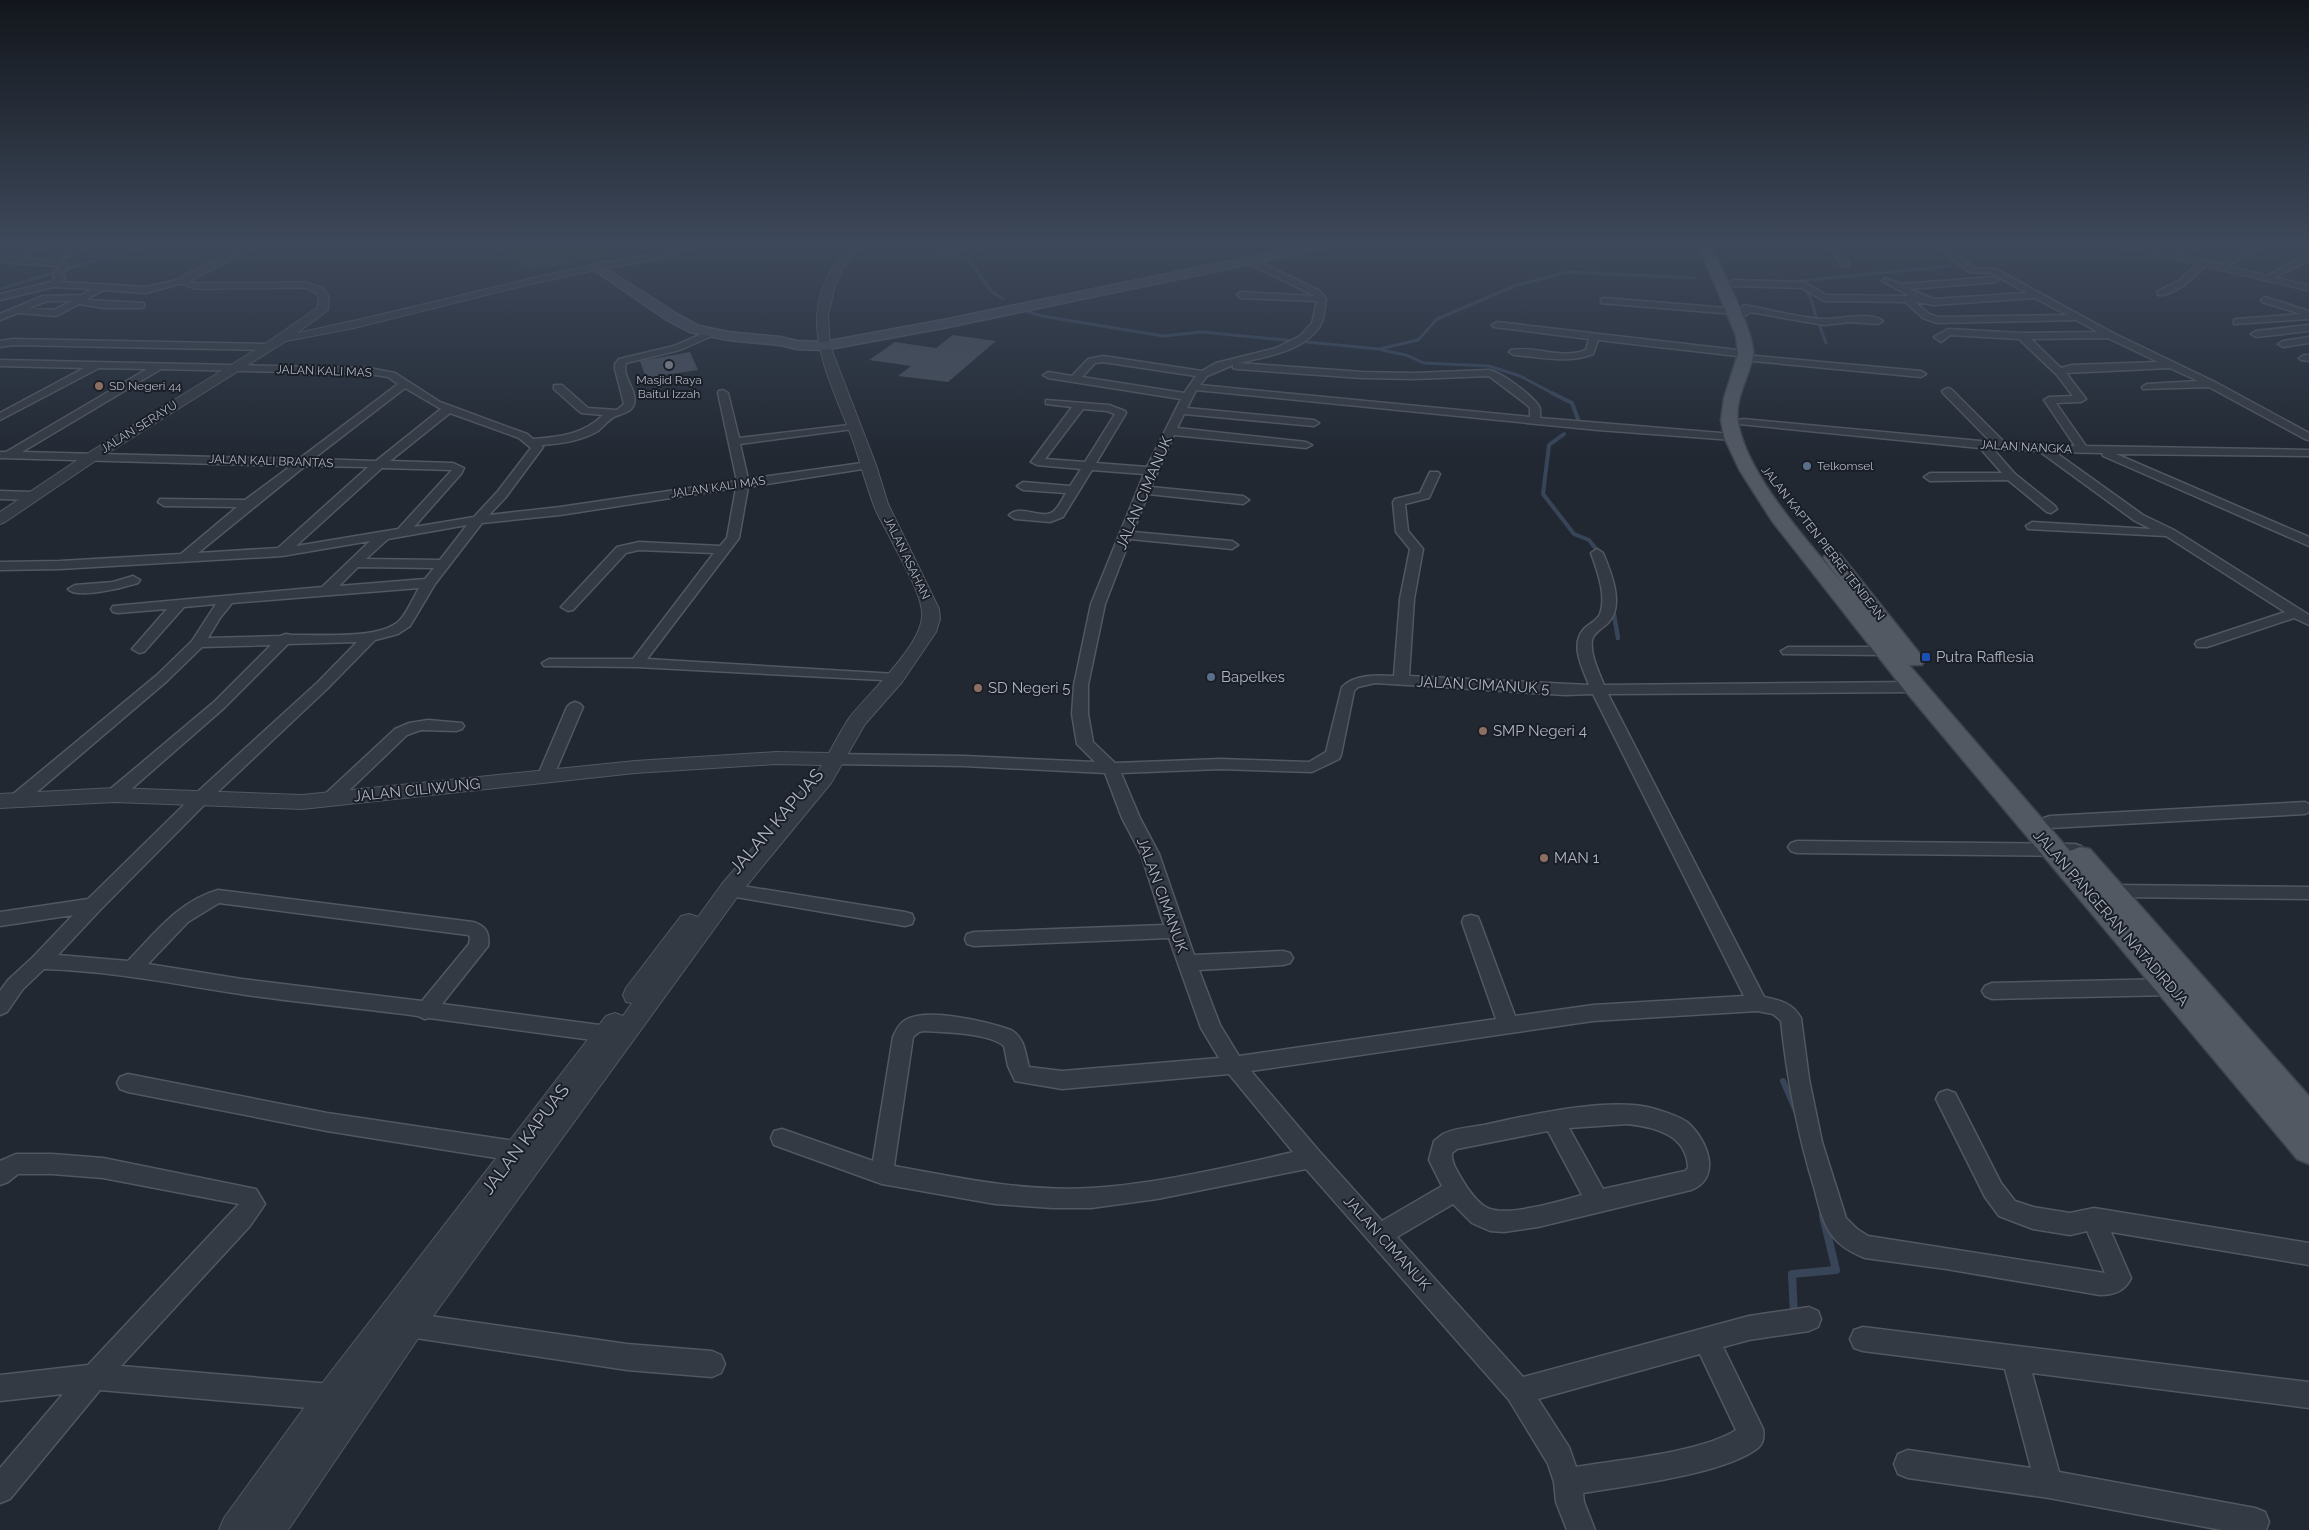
<svg xmlns="http://www.w3.org/2000/svg" width="2309" height="1530" font-family="Raleway,sans-serif">
<rect width="100%" height="100%" fill="#212832"/>
<!-- green -->
<path fill="#293838" d="M505 246H611L621 253 531 272 495 248Z"/>
<g fill="none" stroke-linecap="round" stroke-linejoin="round">
<!-- stream-far4 -->
<path stroke="#384559" stroke-width="3" d="M986 246 968 258 991 291 1003 299
M1791 282 1951 266
M1803 286 1811 299 1817 320
M0 289 143 246
M1018 309 1042 316 1163 336 1202 332 1379 349 1418 340 1437 319 1517 285 1568 272 1695 278
M1819 324 1826 343
M1382 350 1406 355 1424 363 1489 366 1520 376 1554 394"/>
<!-- stream-far3 -->
<path stroke="#384559" stroke-width="4" d="M1552 393 1572 403 1578 419
M1564 434 1549 445 1543 494 1574 534 1589 540 1600 554"/>
<!-- stream-far2 -->
<path stroke="#384559" stroke-width="4.5" d="M1613 609 1618 638"/>
<!-- stream-far1 -->
<path stroke="#384559" stroke-width="6" d="M1783 1081 1796 1111"/>
<!-- stream -->
<path stroke="#384559" stroke-width="8" d="M1794 1315 1792 1274 1836 1270 1823 1216"/>
</g>
<!-- building -->
<path fill="#484f5b" d="M953 335 996 341 948 382 898 376 911 366 869 360 895 342 936 348Z
M690 352 698 370 646 378 640 361Z"/>
<g fill="none" stroke-linecap="round" stroke-linejoin="round">
<!-- minor casing -->
<g stroke="#525761" stroke-width="3">
<path id="minor" d="M35 246H47L19 258 48 260 76 246H87L59 261 64 262 69 268 62 273 65 278 62 282 146 287 182 279 186 282 146 293 103 290 86 300 144 303V307L141 308H105L79 304 56 316 18 313 0 320V314L43 296 81 295 92 289 54 287 0 300V294L51 282 55 278 53 276 55 270 60 267 59 266 0 262V256L10 257ZM47 301H71L54 310 29 308Z
M684 246H697L670 256 596 270 592 267 596 264 668 252Z
M960 246H973C964 252 945 258 936 252Z
M1831 246H1839L1849 264 1848 266H1842Z
M1936 246H1946L1974 268 1996 269 2113 333 2215 382 2309 433V440L2305 439 2209 387 2143 389 2142 387 2147 384 2198 381 2170 368 2066 373 2086 399 2081 402 2056 403 2086 446 2309 450V456L2116 454 2309 537V546L2103 456 2102 453 2055 452 2143 515 2174 530 2309 615V625L2294 618 2207 647H2197L2195 644 2197 641 2285 612 2166 536 2028 529 2026 526 2032 522 2151 529 2135 521 2039 451 1993 449 2015 474 2055 506 2057 509 2051 513 2047 512 2008 480 1930 481 1924 477 1930 473H2002L1980 448 1739 424V420L1743 419 1991 442 1943 393 1942 391 1947 388 1951 389 2005 443 2075 446 2044 400 2049 397 2073 396 2057 375 2019 339 1950 335 1941 342 1934 337 1948 329 2022 333 2098 332 2076 320 1937 323 1923 318 1905 302 1824 301 1802 288 1733 286 1729 283 1733 280 1804 282 1826 295 1910 296 1882 281 1886 278 1900 284 1994 277 1998 280 1997 282 1909 289 1934 299 2027 293 1991 273 1969 272ZM2035 298 2067 315 1938 317 1929 314 1915 302 1934 305ZM2108 338 2158 362 2072 365 2061 368 2031 339Z
M2186 246H2197L2176 258 2169 256Z
M2253 246H2264L2223 268 2216 266Z
M1239 255H1245L1320 291 1326 299C1325 307 1324 319 1320 326 1303 352 1267 356 1239 363L1362 372 1414 373 1489 370C1501 372 1532 395 1539 406 1541 409 1540 414 1540 418L1733 434 1739 437 1733 440 1598 430 1196 390 1187 408 1314 420 1319 423 1314 426 1184 414 1177 428 1306 442 1312 445 1306 448 1174 435 1151 487 1243 496 1249 500 1243 504 1148 494 1133 532 1232 541 1238 545 1232 549 1130 539 1105 604 1088 685V714L1093 742 1115 763 1220 759 1309 762 1326 752 1342 687C1355 674 1377 675 1394 676L1400 599 1410 549 1396 532 1393 502 1395 499 1420 493 1430 472H1438L1440 474 1429 498 1405 504 1408 531 1423 549 1414 599 1409 676 1589 685C1583 669 1570 646 1583 630 1588 624 1597 621 1600 614 1607 596 1597 570 1591 553L1597 549 1603 553C1611 572 1625 606 1608 623 1602 629 1594 632 1592 640 1590 655 1599 672 1604 685L1914 682 1922 687 1914 692 1608 694 1764 997C1779 1000 1793 1003 1801 1018L1809 1079 1822 1142 1846 1218 1857 1229 1868 1236 2105 1273 2087 1231 2070 1235 2033 1229 1999 1216 1985 1197 1936 1099 1939 1093 1947 1090 1955 1093 2001 1183 2015 1201 2033 1207 2070 1213 2094 1208 2309 1243V1265L2111 1232 2131 1278C2125 1291 2114 1295 2100 1295L1946 1269 1865 1258C1852 1253 1839 1246 1831 1234 1822 1221 1818 1203 1814 1187 1797 1132 1787 1078 1781 1021L1773 1014 1757 1011 1593 1021 1251 1071 1319 1151 1382 1221 1442 1186 1429 1160 1434 1141C1437 1139 1440 1136 1443 1134 1455 1128 1471 1127 1484 1125 1529 1115 1612 1096 1655 1109 1665 1112 1678 1116 1687 1122 1707 1139 1723 1178 1691 1190L1538 1227 1504 1232 1490 1231 1472 1223 1453 1204 1397 1237 1523 1377 1749 1316 1809 1307 1818 1311 1821 1319 1818 1327 1809 1331 1749 1340 1723 1347 1763 1429C1764 1435 1764 1442 1759 1447 1727 1474 1625 1486 1583 1493L1584 1502 1595 1530H1567L1556 1502 1554 1482 1548 1464 1509 1400 1306 1169 1157 1199 1091 1208H1053L995 1204 882 1184 774 1145 771 1138 774 1131 782 1129 873 1161 893 1037C896 1031 898 1025 904 1021 925 1006 988 1022 1011 1030 1025 1038 1025 1053 1029 1067L1062 1071 1219 1058 1201 1028 1169 938 974 946 967 944 965 939 967 934 974 932 1164 925 1141 854 1122 818 1105 773 964 766 833 764 827 763 825 759 827 755 833 754 964 756 1095 762 1077 744 1072 714 1074 685 1091 604 1144 474 1092 470 1063 517 1050 522 1015 519 1009 515C1020 503 1044 522 1055 510 1059 506 1063 498 1066 493L1023 490 1017 486 1023 482 1070 486 1081 469 1037 465 1031 462 1072 407 1046 404V400L1109 405 1125 411 1126 413 1096 463 1147 467 1181 399 1048 378 1043 375 1048 372 1072 376 1088 359 1103 356 1202 371 1216 363 1276 348 1300 336 1312 323 1317 301 1241 298 1237 295 1241 292 1315 296 1239 259ZM1103 362 1196 376 1184 393 1082 377 1095 363ZM1233 365V368L1237 369 1362 378 1414 379 1489 376 1526 404 1530 408V417L1200 385 1207 376ZM1083 409 1107 411 1115 414 1085 462 1045 459ZM1375 683 1565 695 1593 694 1744 996 1593 1005 1515 1016 1480 922 1478 917 1471 915 1464 917 1462 922 1496 1019 1239 1056 1220 1025 1199 970 1283 965 1290 963 1293 958 1290 953 1283 951 1194 955 1159 854 1140 818 1121 773 1220 769 1312 772 1339 759 1341 755 1354 691 1358 687ZM924 1031C943 1032 989 1033 1004 1046L1008 1066 1015 1081 1062 1089 1229 1074 1293 1152C1230 1167 1155 1184 1091 1188 1025 1192 959 1178 894 1166L913 1037 919 1032ZM1627 1124C1654 1127 1687 1134 1688 1168L1685 1171 1603 1189 1569 1128ZM1548 1131 1582 1195C1560 1201 1511 1216 1490 1209 1480 1206 1468 1190 1463 1181 1458 1172 1451 1163 1452 1153L1457 1149ZM1700 1354 1736 1430C1703 1452 1618 1460 1576 1467L1569 1447 1538 1399Z
M2306 255H2309V260L2272 279 2265 277Z
M2201 260 2208 262C2198 274 2174 297 2158 295V291L2180 280Z
M2265 297 2309 311V319L2234 324V320L2237 319 2301 314 2262 302 2261 300Z
M1604 298 1740 309 1744 305C1767 309 1804 319 1825 319 1840 319 1871 311 1883 321L1878 324 1850 322 1824 325 1750 312 1746 315 1601 303V299Z
M1497 322 1746 351 1751 354 1746 357 1598 340 1593 354C1568 364 1540 357 1514 355L1509 352 1511 350C1535 345 1561 360 1586 350L1589 339 1494 327 1492 325Z
M2309 325V331L2256 337 2251 334 2256 331Z
M711 330 716 333 714 335 680 350 626 363C621 376 638 390 634 404 632 412 622 414 616 416 610 418 603 427 598 431 581 441 560 444 541 445L543 447 506 497 489 515 560 507 737 481 718 393 719 391 723 390 728 393 739 438 857 424 858 426 853 429 740 444 748 479 869 462 875 465 869 468 748 487 739 538 647 659 896 674 903 678 901 681 637 667 544 666 542 663 549 659H633L714 553 639 550 626 553 573 610 568 611 561 607 617 547 639 542 720 546 727 538 736 488 560 515 482 523 435 584 410 626 398 634 375 640 328 688 206 803 100 910 58 955 128 961C155 933 179 901 218 890L473 922C486 926 490 933 488 946L442 1004 607 1026 614 1028 617 1034 614 1040 607 1042 429 1018 425 1019 418 1016C359 1008 299 1003 240 994 175 984 111 971 44 969L23 989 7 1012 0 1015V991L9 979 33 957 73 915 0 926V912L88 899 194 795 318 682 357 642 288 644 224 708 120 799H108L106 795 108 791 214 702 271 645 202 647 167 681 24 803H12L10 799 12 795 157 675 192 641 216 604 184 607 144 652 139 653 132 649 167 609 118 613 113 612 111 609 113 606 322 587 370 541 282 556 60 569 0 570V562L60 561 181 554 237 507 164 506 158 502 160 499 245 500 291 466 0 458V452H6L147 369 99 368 0 420V413L84 368 0 366V360L369 368 395 373 440 402 527 434 533 439C560 437 584 434 603 415L581 413 554 389V385H562L588 408 617 410 624 404 615 369V364L619 359 674 346ZM161 369 369 374 388 377 398 384 299 459 22 452ZM405 388 441 409 376 461 313 459ZM450 413 519 438 531 448 498 491 474 517 414 527 461 474 464 468 453 463 390 461ZM305 466 368 467 278 548 198 553ZM382 468 452 470 398 529 296 546ZM467 525 440 560 366 559 388 539ZM358 567 434 568 425 579 339 586ZM419 588C413 598 407 613 399 621 378 640 319 634 291 635L286 634 280 636 208 638 220 618 232 603ZM219 903 468 935 470 937 469 944 422 1001 242 979 148 964 188 922Z
M2309 337V343L2283 347 2278 344 2283 341Z
M13 339 269 344 274 347 269 350 13 345 0 347V341Z
M2304 355H2309V361L2301 360 2299 358Z
M1756 356 1921 371 1926 374 1921 377 1753 361V357Z
M0 491 32 492 38 496 32 500 0 499Z
M133 576 140 580 138 583C125 587 77 600 68 589L75 585 113 582Z
M1788 647H1885L1892 651 1885 655 1783 654 1781 651Z
M575 702 580 704 583 707 554 775 552 779H540L538 775 567 707 570 704Z
M428 720 462 723 464 726 462 729 456 731 421 730 407 735 336 803H324L322 799 324 795 395 729 409 723Z
M2305 802 2309 804V812L2305 814 2050 828 2044 826 2041 822 2044 818 2050 816Z
M1797 841 2075 844 2081 846 2084 850 2081 854 2075 856 1797 853 1791 851 1788 847 1791 843Z
M730 884 905 912 912 914 914 919 912 924 905 926 724 895 721 890 724 885Z
M2112 885 2309 887V899L2112 897 2106 896 2103 891 2106 886Z
M2172 979 2179 982 2182 987 2179 992 2172 995 1992 999 1985 996 1982 991 1985 986 1992 983Z
M128 1074 327 1113 515 1141 523 1144 526 1151 523 1158 515 1161 327 1131 128 1092 120 1089 117 1083 120 1077Z
M16 1154H52L103 1158 256 1189 265 1204 250 1226 121 1366 331 1384 340 1388 344 1397 340 1406 331 1410 100 1390 10 1499 0 1503V1468L63 1394 0 1401V1375L88 1365 239 1204 103 1178 52 1174H18L8 1182 0 1185V1161Z
M409 1313 627 1344 712 1351 721 1355 725 1364 721 1373 712 1377 627 1370 409 1337 400 1334 396 1325 400 1316Z
M1863 1327 2309 1382V1408L2032 1373 2059 1472 2255 1508 2265 1512 2269 1522 2266 1530H2222L2049 1498 1908 1478 1898 1474 1894 1464 1898 1454 1908 1450 2031 1468 2005 1369 1863 1351 1854 1348 1850 1339 1854 1330Z"/>
</g>
<!-- tertiary casing -->
<g stroke="#525761" stroke-width="2">
<path id="tertiary" d="M243 246H257L190 281 196 283 306 282 323 288 329 296 328 310 297 333C397 313 496 285 596 264L601 267 600 269 526 285 354 328 286 341 95 461 5 522 0 524V512L85 455 265 344 317 308 319 300 317 294 306 288 195 289 177 282 184 275Z
M851 246H862L843 267 835 284 828 316 830 346 876 465 888 504 939 609 940 619 936 632 902 682 865 724 831 783 738 896 436 1312 288 1530H219L224 1518 320 1386 606 1016 615 1013 623 1016 632 1003 626 1002 623 995 626 988 681 916 689 914 698 917 722 884 816 774 822 765 776 764 635 773 302 809 114 802 0 808V794L114 788 302 795 635 761 776 752 829 753C836 741 842 728 850 717 869 693 920 647 922 617 924 596 899 557 890 537 884 526 877 515 873 503 865 482 860 460 852 438 827 371 788 307 851 246Z
M2120 246H2141L2309 285V291Z"/>
</g>
<!-- secondary casing -->
<g stroke="#525761" stroke-width="3">
<path id="secondary" d="M1304 246H1327L1322 249 943 328 824 350 797 349 780 345 728 340 690 332 667 320 590 267 592 265H600L677 314 699 326 728 332 780 337 797 341 824 342 943 320Z"/>
</g>
<!-- primary casing -->
<g stroke="#3e434c" stroke-width="3">
<path id="primary" d="M1699 246H1711C1721 268 1757 337 1753 356 1749 377 1734 400 1738 422 1747 476 1809 542 1843 584L1823 558 1826 554 1833 552 1840 554 1925 660 1922 665H1909L2070 851 2080 847 2090 849 2309 1096V1164L2297 1159 1906 692 1772 521 1740 471 1724 437 1721 420 1724 398 1738 354 1736 336Z"/>
</g>
<!-- minor -->
<use href="#minor" fill="#343a43" fill-rule="evenodd"/>
<!-- tertiary -->
<use href="#tertiary" fill="#343a43" fill-rule="evenodd"/>
<!-- secondary -->
<use href="#secondary" fill="#434955" fill-rule="evenodd"/>
<!-- primary -->
<use href="#primary" fill="#525963" fill-rule="evenodd"/>
</g>
<!-- sky -->
<linearGradient id="sky" x2="0" y2="1"><stop stop-color="#12161c"/><stop offset="0.53" stop-color="#3d485a"/><stop offset="1" stop-color="#3d485a" stop-opacity="0"/></linearGradient>
<rect width="2309" height="461" fill="url(#sky)"/>
<!-- markers -->
<circle fill="#6b7280" stroke="#1a1f27" stroke-width="2" cx="669" cy="365" r="5"/>
<g fill="#8d6e63" stroke="#1a1f27" stroke-width="2">
<circle cx="99" cy="386" r="5"/>
<circle cx="978" cy="688" r="5"/>
<circle cx="1483" cy="731" r="5"/>
<circle cx="1544" cy="858" r="5"/>
</g>
<g fill="#5c6f8a" stroke="#1a1f27" stroke-width="2">
<circle cx="1807" cy="466" r="5"/>
<circle cx="1211" cy="677" r="5"/>
</g>
<rect fill="#1a4fb4" stroke="#1a1f27" stroke-width="2" x="1921" y="652" width="10" height="10" rx="2.5"/>
<g text-anchor="middle" dominant-baseline="central" stroke-width="4" stroke-linejoin="round" paint-order="stroke">
<!-- far-street labels -->
<g font-size="12" fill="#aeb4c0" stroke="#1a1f27">
<text transform="translate(324 371) rotate(2)">JALAN KALI MAS</text>
<text transform="translate(139 427) rotate(-32)">JALAN SERAYU</text>
<text transform="translate(2026 447) rotate(3)">JALAN NANGKA</text>
<text transform="translate(271 461) rotate(2)">JALAN KALI BRANTAS</text>
<text transform="translate(718 487) rotate(-8)">JALAN KALI MAS</text>
<text transform="translate(1823 543) rotate(52)">JALAN KAPTEN PIERRE TENDEAN</text>
<text transform="translate(907 558) rotate(64)">JALAN ASAHAN</text>
</g>
<!-- far-poi labels -->
<g font-size="12" fill="#aeb4c0" stroke="#1a1f27" text-anchor="start">
<text x="669" y="380" text-anchor="middle">Masjid Raya<tspan x="669" dy="14">Baitul Izzah</tspan></text>
<text x="109" y="386">SD Negeri 44</text>
<text x="1817" y="466">Telkomsel</text>
</g>
<!-- street labels -->
<g font-size="15" fill="#aeb4c0" stroke="#1a1f27">
<text transform="translate(1144 493) rotate(-67)">JALAN CIMANUK</text>
<text transform="translate(1483 685) rotate(3)">JALAN CIMANUK 5</text>
<text transform="translate(417 790) rotate(-6)">JALAN CILIWUNG</text>
<text transform="translate(1162 895) rotate(70)">JALAN CIMANUK</text>
<text transform="translate(2111 918) rotate(49)">JALAN PANGERAN NATADIRDJA</text>
<text transform="translate(1387 1243) rotate(48)">JALAN CIMANUK</text>
</g>
<!-- poi labels -->
<g font-size="15" fill="#aeb4c0" stroke="#1a1f27" text-anchor="start">
<text x="1936" y="657">Putra Rafflesia</text>
<text x="1221" y="677">Bapelkes</text>
<text x="988" y="688">SD Negeri 5</text>
<text x="1493" y="731">SMP Negeri 4</text>
<text x="1554" y="858">MAN 1</text>
</g>
<!-- near-street labels -->
<g font-size="18" fill="#aeb4c0" stroke="#1a1f27">
<text transform="translate(776 821) rotate(-49)">JALAN KAPUAS</text>
<text transform="translate(525 1139) rotate(-53)">JALAN KAPUAS</text>
</g>
</g>
</svg>
